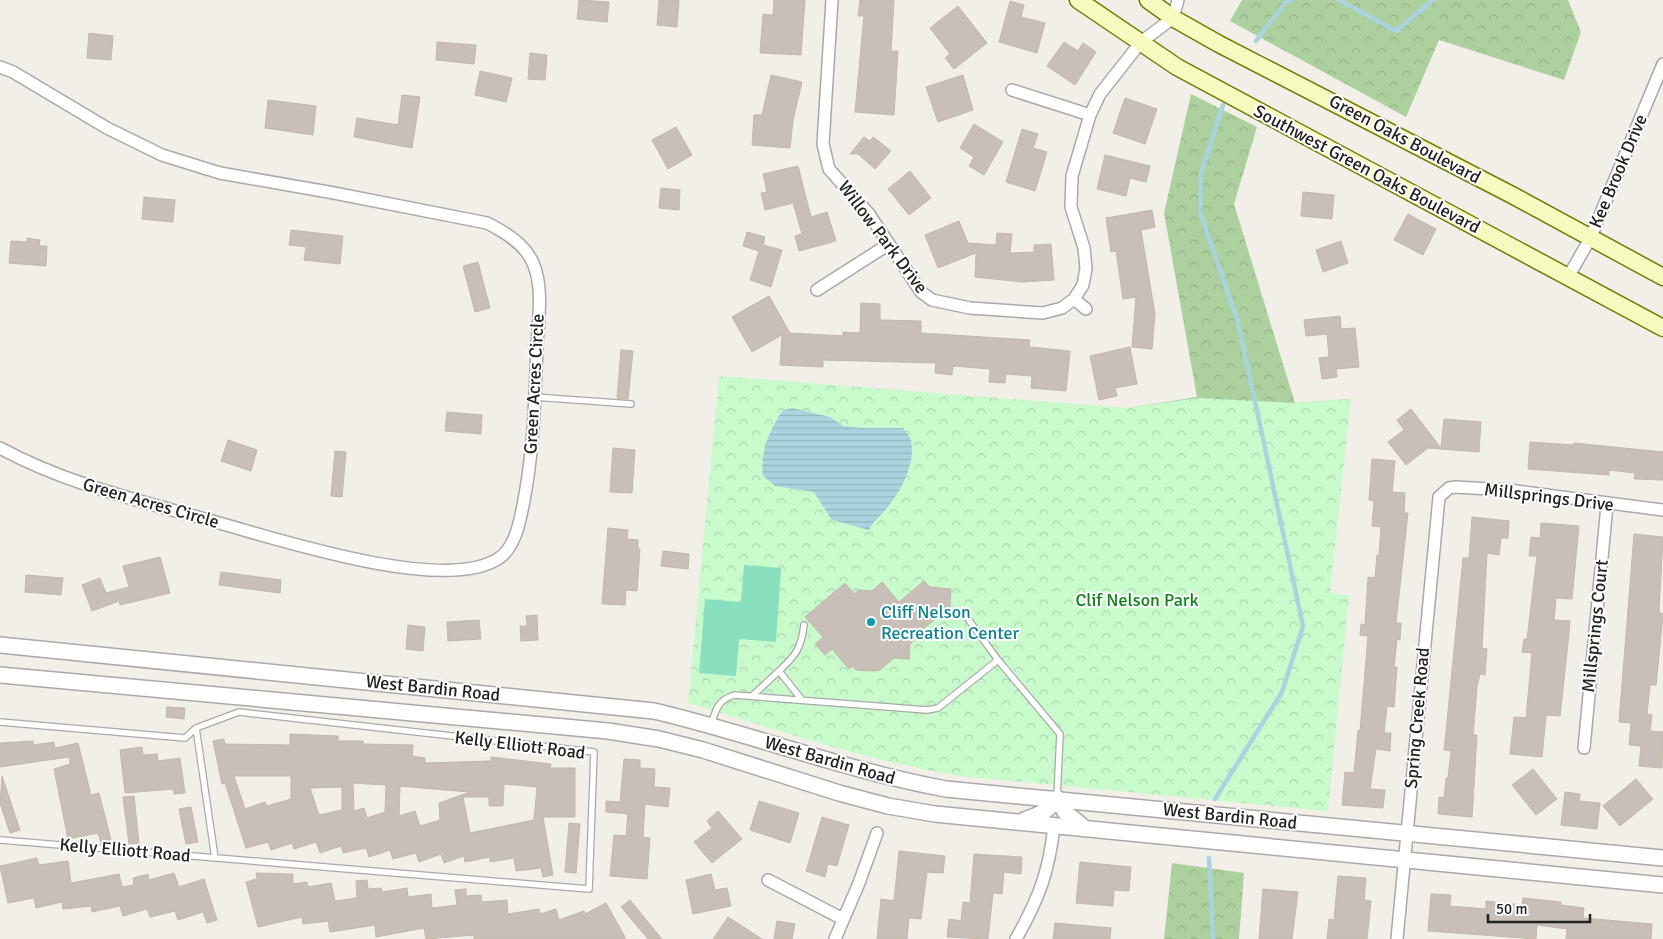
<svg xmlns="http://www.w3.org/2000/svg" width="1663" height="939" font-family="Signika,sans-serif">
<defs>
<pattern id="forest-crowns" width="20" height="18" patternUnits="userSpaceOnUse" patternTransform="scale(1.25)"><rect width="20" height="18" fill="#add19e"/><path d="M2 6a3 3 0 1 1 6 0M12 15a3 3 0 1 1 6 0" fill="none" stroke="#95b388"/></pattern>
<pattern id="park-crowns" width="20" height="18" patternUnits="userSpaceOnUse" patternTransform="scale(1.25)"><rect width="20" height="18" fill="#c8facc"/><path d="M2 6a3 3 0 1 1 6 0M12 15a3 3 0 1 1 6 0" fill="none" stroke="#acd6af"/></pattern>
<pattern id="water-rules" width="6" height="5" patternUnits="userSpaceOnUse" patternTransform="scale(1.25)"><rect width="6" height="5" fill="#aad3df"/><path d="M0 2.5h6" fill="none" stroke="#92b5bf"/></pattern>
</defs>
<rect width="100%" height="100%" fill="#f2efe9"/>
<!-- forest -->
<path fill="url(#forest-crowns)" d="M1242 0H1568L1581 32 1564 80 1439 40 1406 117 1230 21Z
M1191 94 1257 127 1234 204 1295 403 1351 399 1350 403 1128 408 1197 397 1164 213Z
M1172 863 1244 873 1239 939H1164Z"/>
<!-- park -->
<path fill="url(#park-crowns)" d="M719 376 1128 408 1197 398 1295 403 1351 399 1330 593 1349 595 1328 811 961 776C868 761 778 730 688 703Z"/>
<!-- pitch -->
<path fill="#88e0be" d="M744 565 781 568 776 642 739 639 736 676 699 673 705 599 741 602Z"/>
<!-- water -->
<path fill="url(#water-rules)" d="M792 408 830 417 843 426 861 428H903C906 432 910 437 911 441 916 464 900 493 886 509 880 517 873 521 869 530L832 520 814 492 775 486 763 476C760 451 769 432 782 411Z"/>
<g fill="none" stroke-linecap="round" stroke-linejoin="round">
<!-- stream -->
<path stroke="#aad3df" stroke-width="4.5" d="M1339 0 1396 31 1433 0
M1256 41 1286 2 1292 0
M1215 799 1282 692 1303 626 1238 322 1200 212 1201 173 1223 105
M1209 858 1213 939"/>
</g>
<!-- building -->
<path fill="#c7bfb8" stroke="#c4b6ab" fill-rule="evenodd" d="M579 0 609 2 607 22 577 19Z
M659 0H679L677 27 657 25Z
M774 0H805L801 55 760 53 763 14 773 15Z
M860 0H894L891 51H898L894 115 855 112 864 16H858Z
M1010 1 1024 5 1021 17 1045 23 1037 53 999 42Z
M958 6 987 43 954 69 945 58 950 54 930 28Z
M89 33 113 36 111 60 87 58Z
M437 42 476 45 474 64 436 60Z
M1064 42 1078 51 1083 43 1096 52 1075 85 1047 66Z
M530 53 547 55 545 80 528 79Z
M480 71 512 78 506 102 475 95Z
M771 75 802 82 793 120 790 148 752 145 754 115H762Z
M963 75 973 110 938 122 926 87Z
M402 95 420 97 412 148 354 137 357 118 398 125Z
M1125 98 1157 109 1145 144 1113 133Z
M268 100 316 106 313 135 265 128Z
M974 124 1003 142 984 175 969 166 974 157 960 148Z
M676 127 692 155 668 169 652 140Z
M1022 129 1038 134 1033 148 1047 152 1035 191 1006 182Z
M864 137 870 141 873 137 891 151 875 169 858 154H850Z
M1105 155 1150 166 1146 182 1130 178 1126 196 1097 189Z
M798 166 811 217 827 212 836 241 799 251 795 236 802 234 793 203 765 210 761 193 767 192 763 174Z
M910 171 931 198 909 215 888 189Z
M661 188 680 190 679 210 659 208Z
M1303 192 1334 195 1332 219 1301 216Z
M144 197 175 200 173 222 142 219Z
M1152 210 1155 227 1141 230 1155 314 1152 349 1132 347 1136 297 1123 299 1116 251 1111 252 1106 218Z
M1408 214 1436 229 1423 255 1394 240Z
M959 221 968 243 996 245 997 233 1012 234 1010 253 1034 252V245L1051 244 1054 280 1022 282 975 277 976 253 938 268 925 235Z
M291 230 343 236 340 264 304 260 306 247 289 245Z
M747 232 765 237 763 245 782 250 771 287 750 280 759 251 743 246Z
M27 238 40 240 39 246H47L46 266 9 263 11 241 27 242Z
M1341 241 1348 263 1323 272 1316 250Z
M478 262 490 308 475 312 463 266Z
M769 296 790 333 843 336V332L860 333 861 303 880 304V320L921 321V333L1030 340 1029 347 1070 351 1066 391 1031 388 1032 376 1006 374 1005 383 989 382 990 369 953 366 952 375 935 373 936 363 823 360V367L780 365 782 335 752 352 732 317Z
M1340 316 1341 329 1355 328 1359 367 1336 369 1337 377 1322 379 1319 358 1329 357 1327 334 1306 336 1304 320Z
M1130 347 1137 384 1115 388 1117 396 1099 400 1090 356Z
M621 350 633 351 628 399 617 398Z
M1411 409 1441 448 1444 419 1481 422 1479 452 1428 448 1406 465 1388 442 1404 430 1397 420Z
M447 412 482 415 481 434 445 431Z
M228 440 257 450 251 471 221 461Z
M1530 442 1574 445V443L1663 452V480L1634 479 1635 473 1609 470V475L1528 469Z
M613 448 635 450 632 493 610 492Z
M335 451 346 452 342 497 331 496Z
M1372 459 1395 461 1392 492 1405 493 1404 513H1408L1396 623H1401L1400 640 1397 639 1394 667H1397L1394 707 1387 706 1384 733H1391L1390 751 1376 749 1370 789 1385 790 1383 808 1342 805 1345 772 1354 773 1358 730 1360 731 1368 636 1360 635 1361 624 1365 625 1368 577 1375 578 1377 555 1379 556 1381 527 1372 526 1374 501 1369 500Z
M1472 517 1509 521 1508 538H1501L1499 555 1487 553 1482 648 1487 649 1485 675 1480 674 1477 687 1473 735H1477L1472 817 1438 814 1439 797 1444 798 1446 778H1448L1451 751 1444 750 1446 732 1463 558H1469Z
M1541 523 1579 526 1572 599 1556 598 1554 620 1570 621 1568 643 1560 716 1546 715 1542 757 1510 754 1514 717 1526 718 1532 653 1522 652 1524 639H1527L1537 556H1529L1531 537 1540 538Z
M608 528 628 530 627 539 638 540V549H640L637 591 626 590 625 605 602 604Z
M1634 534 1663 537 1659 612 1663 614 1660 645 1656 685H1650L1647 714 1652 715 1650 731 1663 732 1662 768 1639 766 1641 746 1629 745 1631 723 1619 722Z
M663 551 689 554 688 569 661 566Z
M160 557 170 593 120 605 119 601 92 611 82 585 100 578 106 593 129 587 123 566Z
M221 572 281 580 280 593 219 585Z
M26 575 63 578 61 595 25 592Z
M924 581 930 587 951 589 950 608 924 628V632L910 644 909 659 894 658 880 670 873 671 856 670 853 666 849 669 832 649 825 655 815 644 823 637 805 617 845 583 854 594 859 590 872 591 882 582 899 602Z
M537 615 538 640 521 641 520 626H527L526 616Z
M479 620 481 639 448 641 447 622Z
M408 625 425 627 423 651 406 649Z
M167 707 185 708 184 719 166 717Z
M290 734 338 736V741H363V744L413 745 412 756 425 758V763L491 761V757L551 764 550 768H575V817H543L553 875 543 877 541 868 516 871 514 858 490 862V857L465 862 464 856 444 863 441 854 419 862 416 853 393 859 390 850 369 857 366 848 343 853 341 846 320 853 316 842 294 849 292 843 271 850 268 842 246 848 225 783 222 784 213 741 224 739 225 744 290 745ZM234 776H291V799L267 806 265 802 245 809ZM353 783 386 785 385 812 367 818 364 808 354 811ZM504 784 537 787 534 820 470 833 463 797H489V806H503ZM400 786 444 790 470 792 439 803 440 820 420 826 415 811 399 816ZM342 787V810L319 815 310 788Z
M33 741V745L54 742 55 748 78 743 91 795 99 793 111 840 101 843 98 833 68 839 54 769 70 764 69 757 0 767V743Z
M142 747 143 755 157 754 158 761 180 758 185 793 174 794 173 789 125 793 120 750Z
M624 759 640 760V768L655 769 654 787 670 788 668 807 645 804 643 837 650 838 647 879 610 876 614 835 626 836 628 814 606 812V801L620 802Z
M1533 769 1557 799 1536 815 1512 785Z
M2 776 20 830 10 833 0 803Z
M1636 779 1653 799 1620 826 1603 806Z
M1565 792 1580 794 1579 801 1600 803 1597 829 1561 825Z
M134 796 139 843 129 844 123 797Z
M759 801 799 813 790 843 750 830Z
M191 807 198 842 186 844 179 809Z
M718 811 742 839 712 863 694 842 712 828 707 821Z
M822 817 849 825 837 866 828 864 825 877 806 871Z
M569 823 580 824 576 873 565 872Z
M899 851 945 856 943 873 927 872 921 919 909 918 907 939H877L881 899 894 901Z
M974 854 1022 857 1021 874 1004 872 1002 894 993 893 988 939 947 937 949 919 961 921 963 902 970 903Z
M37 858 39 865 68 861 71 883 119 874 122 887 134 885 133 878 148 874 149 880 174 873 179 887 204 879 217 920 207 923 203 912 178 920 175 911 150 917 147 909 123 916 120 906 92 912 91 906 63 909 62 902 36 908 34 898 8 903 0 866Z
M1080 862 1131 867 1129 891 1114 890 1113 906 1076 903Z
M256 873 293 874V884L307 882 308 887 331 883 335 901 357 898 356 881 367 880 368 889 381 888 382 892 407 888 408 897 431 894 432 908 457 905 455 890 466 889V896L481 895 482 902 507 900 508 914 539 909 540 914 556 909 559 920 584 911 585 914 606 903 626 939H474V935L426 939 424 928 376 937 375 925 330 932 328 921 303 924 302 917 258 927 246 882 257 879Z
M711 874 715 890 727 888 731 906 693 914 686 880Z
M1338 876 1366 878 1364 900 1371 901 1367 939H1327L1329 919 1334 920Z
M1263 889 1298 892 1292 939H1259Z
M1431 894 1451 895 1450 906 1486 909V901L1522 905 1523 898 1561 902V905L1584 908 1583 918 1652 924 1651 939H1566L1567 929 1537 925 1536 939 1428 931Z
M630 900 662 939H648L621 907Z
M728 917 762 939H713Z
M777 921 795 924 792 939H774Z
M1055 923 1111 928 1110 939H1053Z"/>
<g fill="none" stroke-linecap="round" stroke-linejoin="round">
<!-- service casing -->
<g stroke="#a9a9a9" stroke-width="8">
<path id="service" d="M535 397 631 404
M963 612 998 660
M779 671C796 655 801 649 804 625
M752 696 779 671 802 700
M0 722 185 738 196 728 239 712 594 752 589 889 0 840
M711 725C716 709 718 700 734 695L927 710 938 708 998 660 1060 734 1057 798
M196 728 215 858"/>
</g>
<!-- minor casing -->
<g stroke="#a9a9a9" stroke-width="14">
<path id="minor" d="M832 0 823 144 829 169 869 214 921 292 932 300 970 308 1043 313 1062 308 1074 299 1083 285 1086 268 1084 248 1071 207 1072 176 1090 115 1100 94 1141 42 1173 18 1178 0
M0 67 13 72 107 128 162 155 220 173 334 193 487 223C505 232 525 244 533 263 544 288 538 321 537 347 535 395 534 441 526 489 523 505 521 521 515 536 510 548 504 557 492 562 434 590 280 540 219 523 145 502 68 485 0 448
M1012 90 1090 115
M1568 277 1590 239 1663 64
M817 290 889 244
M1074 299 1086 309
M1584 748 1607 505
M768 880 843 919
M835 939 859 883 877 833
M1016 939C1039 898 1049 872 1054 826
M1397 939 1439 497 1449 488 1455 487 1509 490 1663 510"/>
</g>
<!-- tertiary casing -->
<g stroke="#a9a9a9" stroke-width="18">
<path id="tertiary" d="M0 645 654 711C752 734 847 771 946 789L1663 858
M0 675 608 731 659 739 703 750 839 793 888 806 935 814 1663 885
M1024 820C1039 815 1049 811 1057 798L1065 812 1085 828"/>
</g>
<!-- secondary casing -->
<g stroke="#707d05" stroke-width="19">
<path id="secondary" d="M1078 0 1177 67 1663 328
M1148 0 1173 18 1219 44 1512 195 1663 277"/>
</g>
<!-- service -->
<use href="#service" stroke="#fff" stroke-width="5.5"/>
<!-- minor -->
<use href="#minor" stroke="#fff" stroke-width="11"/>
<!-- tertiary -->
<use href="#tertiary" stroke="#fff" stroke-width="15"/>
<!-- secondary -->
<use href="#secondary" stroke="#f7fabf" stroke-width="16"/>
</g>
<!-- markers -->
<circle fill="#0f9aa8" stroke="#fff" stroke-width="2" cx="871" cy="622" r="5"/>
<g text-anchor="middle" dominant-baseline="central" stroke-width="4" stroke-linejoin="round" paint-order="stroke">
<!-- street labels -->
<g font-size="18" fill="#222" stroke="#fff">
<text transform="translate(1405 139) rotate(28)">Green Oaks Boulevard</text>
<text transform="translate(1367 169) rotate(28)">Southwest Green Oaks Boulevard</text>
<text transform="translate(1618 171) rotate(-67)">Kee Brook Drive</text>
<text transform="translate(883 237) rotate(53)">Willow Park Drive</text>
<text transform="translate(534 384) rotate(-87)">Green Acres Circle</text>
<text transform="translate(1549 497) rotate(7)">Millsprings Drive</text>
<text transform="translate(151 503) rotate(16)">Green Acres Circle</text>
<text transform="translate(1595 626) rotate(-84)">Millsprings Court</text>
<text transform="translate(433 688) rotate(6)">West Bardin Road</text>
<text transform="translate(1417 718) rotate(-85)">Spring Creek Road</text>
<text transform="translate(520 745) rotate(7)">Kelly Elliott Road</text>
<text transform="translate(830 760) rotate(16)">West Bardin Road</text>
<text transform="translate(1230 816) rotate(6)">West Bardin Road</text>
<text transform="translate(125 850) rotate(5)">Kelly Elliott Road</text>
</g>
<!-- park labels -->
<g font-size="18" fill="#0c8416" stroke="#fff">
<text x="1137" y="600">Clif Nelson Park</text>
</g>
<!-- culture labels -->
<g font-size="18" fill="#0d838f" stroke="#fff" text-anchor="start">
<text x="881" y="612">Cliff Nelson<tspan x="881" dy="21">Recreation Center</tspan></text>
</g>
</g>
<!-- scale -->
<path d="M1488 914v8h102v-8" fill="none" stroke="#222222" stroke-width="2.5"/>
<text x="1496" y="914" font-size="15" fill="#222222" stroke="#ffffff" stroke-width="4" paint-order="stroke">50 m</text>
</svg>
